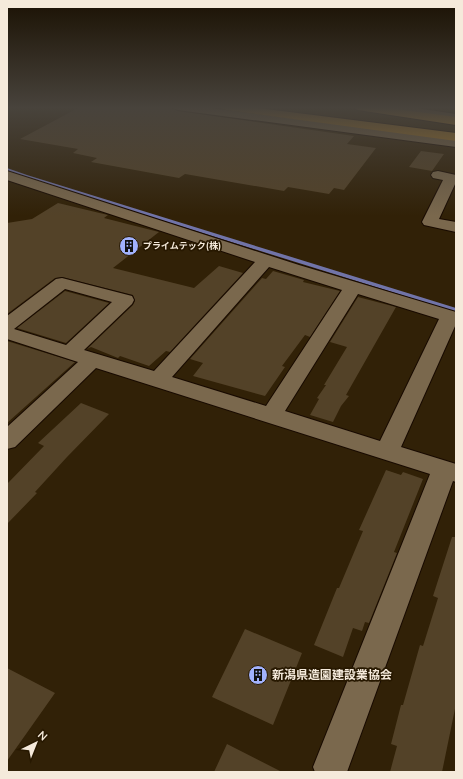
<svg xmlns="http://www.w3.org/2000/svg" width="463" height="779" font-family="'Nunito Sans','Noto Sans JP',sans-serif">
<rect width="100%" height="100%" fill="#312107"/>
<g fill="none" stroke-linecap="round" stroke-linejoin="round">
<!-- stream -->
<path fill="#7174a8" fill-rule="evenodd" d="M7 168 27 175 456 308V312L23 177 7 171Z"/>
</g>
<!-- building -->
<path fill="#534228" d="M80 107H160L172 108 178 111 354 136 347 144 376 148 344 190 334 188 329 194 288 187 284 191 185 174 179 178 91 162 97 158 73 153 78 149 20 139Z
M421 151 444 154 432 171 409 167Z
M58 203 108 215 104 218 159 232 113 268 194 288 219 266 243 273 170 352 166 351 149 366 120 356 118 358 91 347 87 349 133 305 135 301 133 295 62 277 55 278 7 314V223L32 219Z
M273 271 304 280 303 282 340 291 310 337 305 335 282 366 285 367 265 396 193 376 203 363 190 359 262 278 266 279Z
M65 291 109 303 66 343 17 328Z
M358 297 396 307 346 395 349 396 341 406 333 422 310 415 319 399 317 398 326 385H324L347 347 330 342Z
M7 341 75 362 7 423Z
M81 403 109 414 67 457 35 492 37 493 7 524V484L44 446 38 443Z
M386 470 401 475 403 472 423 479 394 552 397 553 369 623 365 622 362 631 353 628 343 657 314 645 337 588H339L363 531 359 530Z
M452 537H456V704L442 772H390L397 746 391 744 401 705H403L420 645 423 646 438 598 433 596Z
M245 629 302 653 273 725 212 697Z
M7 668 55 693 7 761Z
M227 744 282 772H214Z"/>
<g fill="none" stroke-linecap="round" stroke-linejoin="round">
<!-- street casing -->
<g stroke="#180a00" stroke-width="2">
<path id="street" d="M172 107H202L456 139V147L178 110Z
M381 107H409L456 114V120L387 110Z
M7 171 299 265 456 312V324L401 447 456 464V482L453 481 347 772H315L313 767 430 474 96 368 15 447 7 449V427L78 362 7 339V316L56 279 62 278 132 296 134 300 132 304 84 350 154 371 255 262 7 180ZM269 267 342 290 266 406 172 377ZM65 289 112 302 66 345 14 329ZM358 294 439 319 380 441 285 411Z
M438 171 456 175V182L439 219 456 222V232L424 225 422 222 443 180 433 178 431 175 433 172Z"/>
</g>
<!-- highway casing -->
<g stroke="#180a00" stroke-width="2">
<path id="highway" d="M220 107H250L456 133V141L226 110Z
M352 107H380L456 117V125L358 110Z"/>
</g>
<!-- street -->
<use href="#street" fill="#7a684d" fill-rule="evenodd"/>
<!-- highway -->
<use href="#highway" fill="#b2812b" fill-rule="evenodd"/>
</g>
<!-- sky -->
<linearGradient id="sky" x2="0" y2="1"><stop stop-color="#1b1204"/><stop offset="0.5" stop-color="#48433c"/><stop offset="1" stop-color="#48433c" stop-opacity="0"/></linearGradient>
<rect width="463" height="216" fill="url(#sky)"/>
<!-- icons -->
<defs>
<g id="building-disc" transform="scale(1)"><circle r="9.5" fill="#a2b2fd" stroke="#271800"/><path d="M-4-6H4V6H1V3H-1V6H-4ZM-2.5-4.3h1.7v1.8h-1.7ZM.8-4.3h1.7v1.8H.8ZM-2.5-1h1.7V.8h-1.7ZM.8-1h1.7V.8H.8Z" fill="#111"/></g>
</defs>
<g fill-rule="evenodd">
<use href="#building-disc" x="129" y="246"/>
<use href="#building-disc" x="258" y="675"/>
</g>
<g text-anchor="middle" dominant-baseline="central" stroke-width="3.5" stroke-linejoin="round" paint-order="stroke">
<!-- far-poi labels -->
<g font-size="9" font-weight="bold" fill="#f5eadb" stroke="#271800" text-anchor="start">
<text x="143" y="246">プライムテック(株)</text>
</g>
<!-- near-poi labels -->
<g font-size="12" font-weight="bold" fill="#f5eadb" stroke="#271800" text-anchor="start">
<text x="272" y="675">新潟県造園建設業協会</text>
</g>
</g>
<!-- border -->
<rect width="463" height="779" fill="none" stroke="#f5eadb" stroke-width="16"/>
<!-- north arrow -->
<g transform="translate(36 743) rotate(43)" stroke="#271800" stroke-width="3" paint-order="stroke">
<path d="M0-3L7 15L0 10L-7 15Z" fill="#f5eadb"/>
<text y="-6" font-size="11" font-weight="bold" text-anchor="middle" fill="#f5eadb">N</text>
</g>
</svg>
